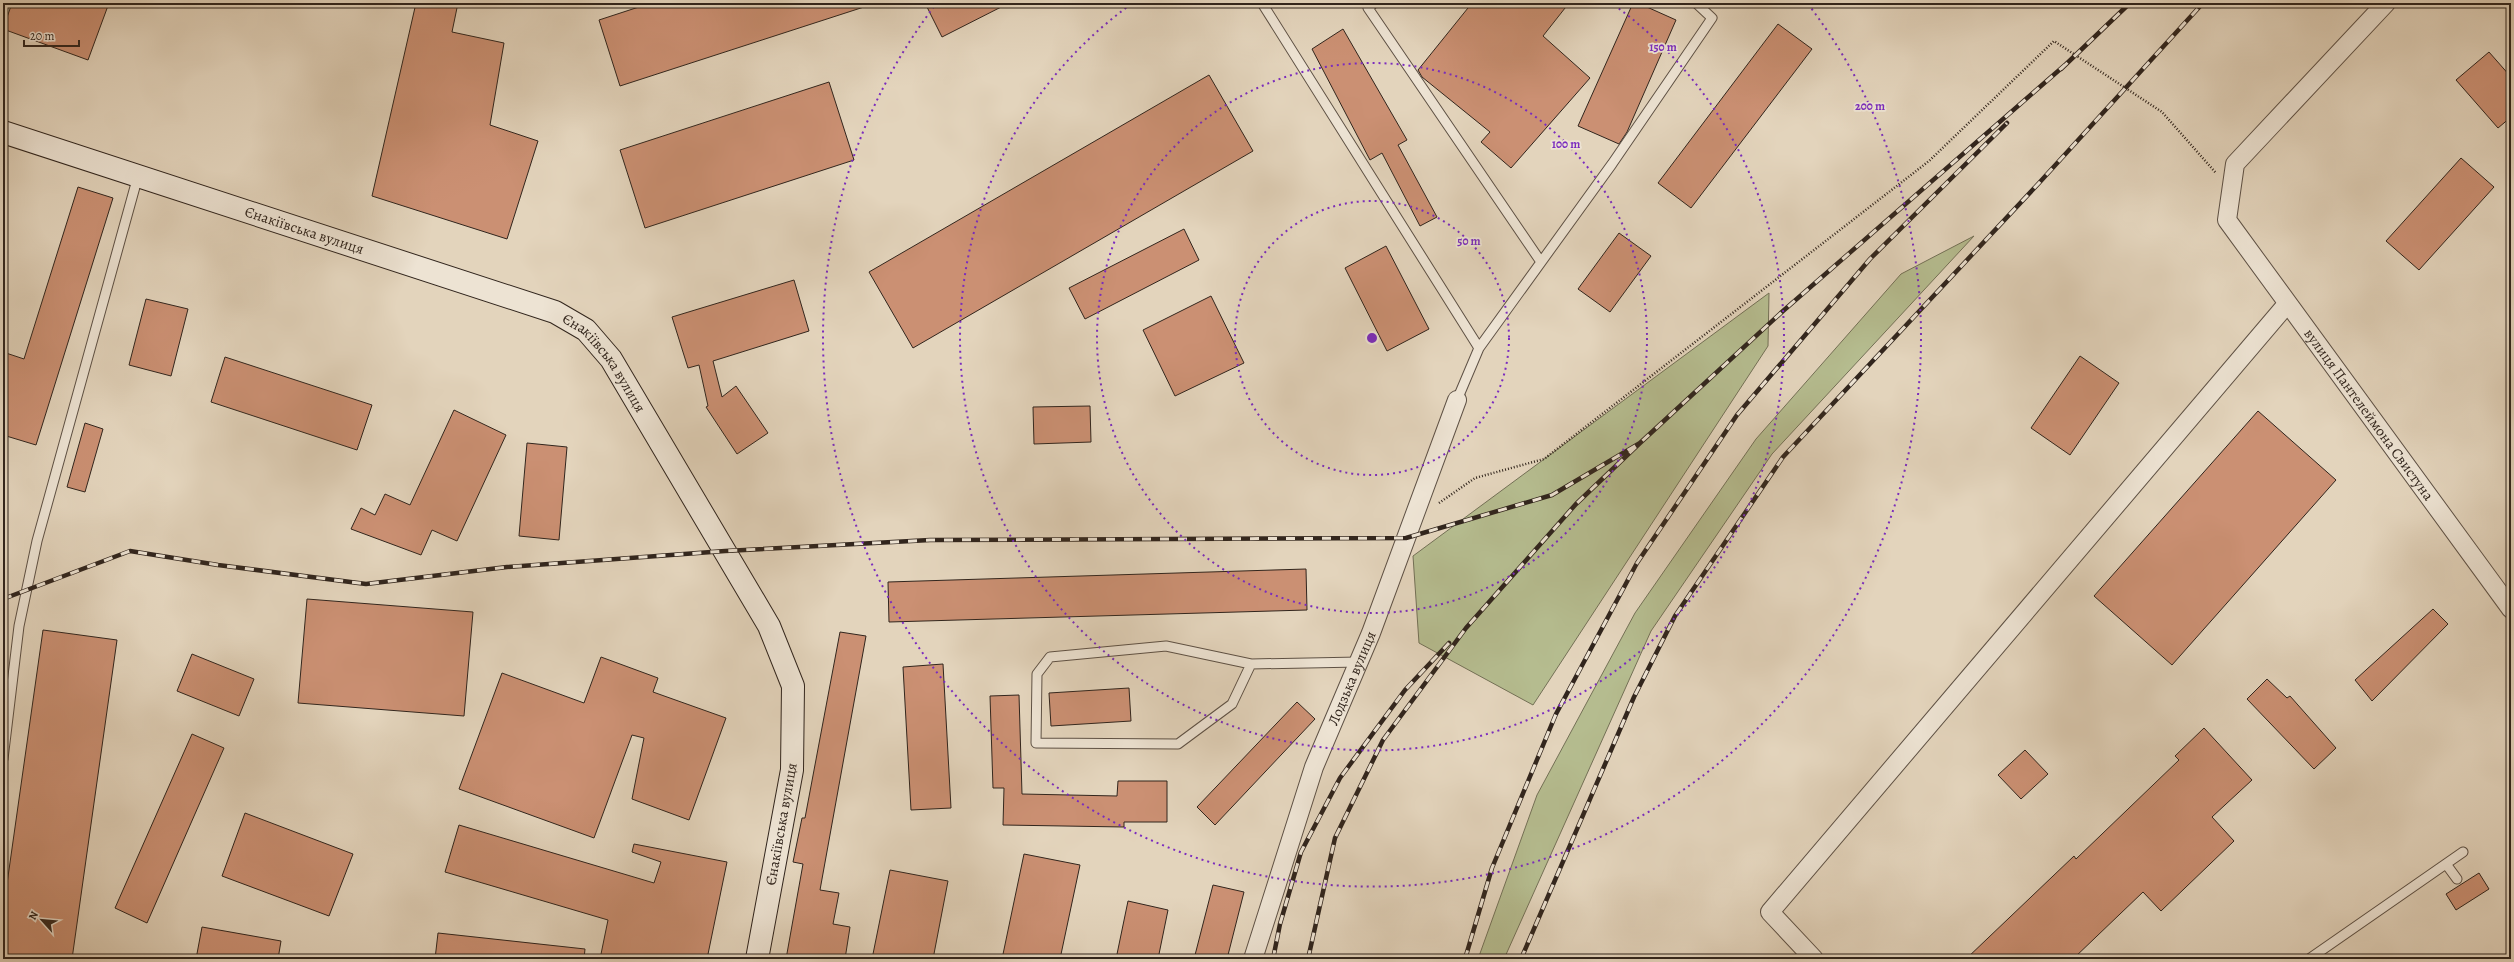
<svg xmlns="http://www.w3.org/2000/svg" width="2514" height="962" font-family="Alegreya,serif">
<rect width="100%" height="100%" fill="#e3d4bc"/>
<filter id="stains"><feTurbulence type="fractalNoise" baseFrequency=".005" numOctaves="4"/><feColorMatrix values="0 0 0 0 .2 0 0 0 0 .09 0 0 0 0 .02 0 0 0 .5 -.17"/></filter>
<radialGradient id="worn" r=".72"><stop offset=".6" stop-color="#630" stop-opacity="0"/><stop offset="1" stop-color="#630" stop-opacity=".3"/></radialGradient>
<!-- green -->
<path fill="#b5bc8f" stroke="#737056" d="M1974 236 1772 454 1651 631 1504 959H1478L1537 795 1635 613 1756 439 1901 274Z
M1769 293 1768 346 1533 705 1419 643 1413 556Z"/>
<!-- building -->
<path fill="#cb9073" stroke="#31251d" d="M12 3H109L88 60 3 29Z
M416 3H458L452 32 504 43 490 125 538 141 507 239 372 196Z
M651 3H867V6L620 86 599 20Z
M925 3H1009L942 37Z
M1472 3H1569L1543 36 1590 78 1511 168 1481 142 1490 132 1422 77 1418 70Z
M1633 3H1638L1676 20 1627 132 1619 144 1578 126Z
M1778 24 1812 49 1691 208 1658 183Z
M1343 29 1407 140 1398 145 1437 217 1420 226 1382 153 1370 160 1312 49Z
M2489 52 2511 77V117L2498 128 2456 80Z
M1209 75 1253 151 913 348 869 272Z
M829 82 854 160 645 228 620 150Z
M2461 158 2494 187 2419 270 2386 241Z
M78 187 113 198 36 445 3 435V352L24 359Z
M1184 229 1199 260 1085 319 1069 288Z
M1619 233 1651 256 1610 312 1578 289Z
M1386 246 1429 329 1387 351 1345 268Z
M794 280 809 331 713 361 722 397 736 386 768 433 737 454 706 407 708 406 699 365 688 368 672 317Z
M1211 296 1244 363 1175 396 1143 330Z
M146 299 188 309 171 376 129 365Z
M2080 356 2119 383 2070 455 2031 428Z
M225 357 372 405 357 450 211 402Z
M1090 406 1091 442 1034 444 1033 407Z
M454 410 506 435 457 541 432 530 421 555 351 529 361 508 375 515 385 494 410 505Z
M2258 411 2336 480 2172 665 2094 596Z
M85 423 103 429 85 492 67 487Z
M527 443 567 447 559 540 519 536Z
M1306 569 1307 610 889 622 888 582Z
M307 599 473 612 464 716 298 703Z
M2433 609 2448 624 2372 701 2355 680Z
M43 630 117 640 72 959H3V912Z
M840 632 866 636 820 890 839 893 833 924 850 927 845 959H786L803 864 793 862 802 818H805Z
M192 654 254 679 239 716 177 691Z
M601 657 658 678 653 692 726 718 689 820 632 799 644 738 632 735 594 838 459 789 502 673 584 703Z
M943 664 951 808 911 810 903 667Z
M2267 679 2287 698 2290 696 2336 748 2314 769 2247 699Z
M1129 688 1131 721 1051 726 1049 693Z
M1019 695 1022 794 1117 796 1118 781H1167V822H1124V827L1003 825 1004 788H993L990 696Z
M1297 702 1315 719 1215 825 1197 807Z
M2204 728 2252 780 2212 817 2234 841 2161 911 2143 892 2073 959H1966L2074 856 2076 859 2179 760 2175 756Z
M192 734 224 748 147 923 115 908Z
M2025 750 2048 774 2021 799 1998 775Z
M245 813 353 854 329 916 222 876Z
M459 825 654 883 661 862 632 852 634 844 727 862 707 959H600L608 920 445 872Z
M1024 854 1080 865 1060 959H1002Z
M890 870 948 881 933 959H872Z
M2479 873 2489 889 2456 910 2446 894Z
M1213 885 1244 892 1227 959H1194Z
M1128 901 1168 910 1158 959H1116Z
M202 927 281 941 278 959H196Z
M438 933 585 949 584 959H435Z"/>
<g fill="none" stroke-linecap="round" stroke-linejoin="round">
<!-- lane casing -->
<g stroke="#5e5145" stroke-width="11">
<path id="lane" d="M1262 3 1479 348 1457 400
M1374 3 1368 8 1541 262
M1479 348 1612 164 1712 18 1696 3
M1251 664 1166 646 1050 657 1037 674 1036 743 1178 744 1232 704 1251 664 1359 662
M3 759 19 626 37 541 138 176
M2446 864 2457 879
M2309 959 2463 852"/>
</g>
<!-- street casing -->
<g stroke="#5e5145" stroke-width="20">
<g id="street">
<path id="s1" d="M2386 3 2235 164 2227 220 2511 609"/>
<path id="s2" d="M1253 959 1314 767 1371 633 1457 400"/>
<path d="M1814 959 1770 912 2287 304"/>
</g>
</g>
<!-- secondary casing -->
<g stroke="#31251d" stroke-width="24">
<g id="secondary">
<path id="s3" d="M3 132 555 312 586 330 611 359 769 626 793 686 792 770 757 959"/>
</g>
</g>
<!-- path -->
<path stroke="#31251d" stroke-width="2.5" stroke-dasharray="1 2" stroke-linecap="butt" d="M1439 503 1475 478 1544 459 1929 161 2054 41 2162 112 2216 173"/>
<!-- lane -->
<use href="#lane" stroke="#ede3d3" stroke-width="9"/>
<!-- street -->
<use href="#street" stroke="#ede3d3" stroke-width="18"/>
<!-- secondary -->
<use href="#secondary" stroke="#ede3d3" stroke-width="22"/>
<!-- rail casing -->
<g stroke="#31251d" stroke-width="4.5">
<path id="rail" d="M2061 69 2130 3
M3 599 130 551 218 565 366 584 507 567 725 551 930 540 1406 538 1552 495 1640 443
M1273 959 1280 924 1301 852 1340 778 1405 690 1449 643
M1308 959 1335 838 1383 740 1466 628 1576 504 1640 443 1783 311 2065 65
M1465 959 1492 868 1556 714 1637 563 1737 415 1870 259 2007 123
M1521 959 1634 697 1675 616 1783 457 2039 183 2203 3"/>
</g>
<!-- rail -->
<use href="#rail" stroke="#ede3d3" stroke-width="3" stroke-dasharray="9" stroke-linecap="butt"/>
</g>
<!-- distance rings -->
<g fill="none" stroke="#7b2cbf" stroke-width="2" stroke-dasharray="2 4">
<circle cx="1372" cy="338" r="137"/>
<circle cx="1372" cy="338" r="275"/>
<path d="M1614 5A412 412 0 1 1 1130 5"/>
<path d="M1808 4A549 549 0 1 1 936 4"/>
</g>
<g text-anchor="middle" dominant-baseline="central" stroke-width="3.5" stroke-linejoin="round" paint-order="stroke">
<!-- street labels -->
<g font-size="15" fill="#31251d" stroke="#ede3d3">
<text stroke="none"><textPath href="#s3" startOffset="317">Єнакіївська вулиця</textPath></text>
<text stroke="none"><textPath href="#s3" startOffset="653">Єнакіївська вулиця</textPath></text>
<text stroke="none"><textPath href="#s1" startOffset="518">вулиця Пантелеймона Свистуна</textPath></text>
<text stroke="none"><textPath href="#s2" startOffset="298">Лодзька вулиця</textPath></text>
<text transform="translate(781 824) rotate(-80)">Єнакіївська вулиця</text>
</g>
</g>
<circle cx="1372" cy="338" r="6" fill="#7b2cbf" stroke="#ede3d3" stroke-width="2"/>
<g font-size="12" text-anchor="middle" font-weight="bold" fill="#7b2cbf" stroke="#ede3d3" stroke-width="3.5" stroke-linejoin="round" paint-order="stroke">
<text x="1663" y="51">150 m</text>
<text x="1870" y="110">200 m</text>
<text x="1566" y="148">100 m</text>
<text x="1469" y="245">50 m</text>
</g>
<!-- margin -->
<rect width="2514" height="962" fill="none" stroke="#e3d4bc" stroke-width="16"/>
<rect x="4" y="4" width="2506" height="954" fill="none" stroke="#31251d" stroke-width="2"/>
<rect x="8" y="8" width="2498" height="946" fill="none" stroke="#31251d"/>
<!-- north arrow -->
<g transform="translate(42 920) rotate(297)" stroke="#ede3d3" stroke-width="3" paint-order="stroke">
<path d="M0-3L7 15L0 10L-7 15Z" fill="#31251d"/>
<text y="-6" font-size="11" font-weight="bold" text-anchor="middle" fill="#31251d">N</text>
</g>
<!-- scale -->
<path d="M24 40v6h55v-6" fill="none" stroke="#31251d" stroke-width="2"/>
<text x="30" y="40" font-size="12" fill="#31251d" stroke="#ede3d3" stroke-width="3" paint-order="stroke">20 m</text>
<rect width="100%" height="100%" filter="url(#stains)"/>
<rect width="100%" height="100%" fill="url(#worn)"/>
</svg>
